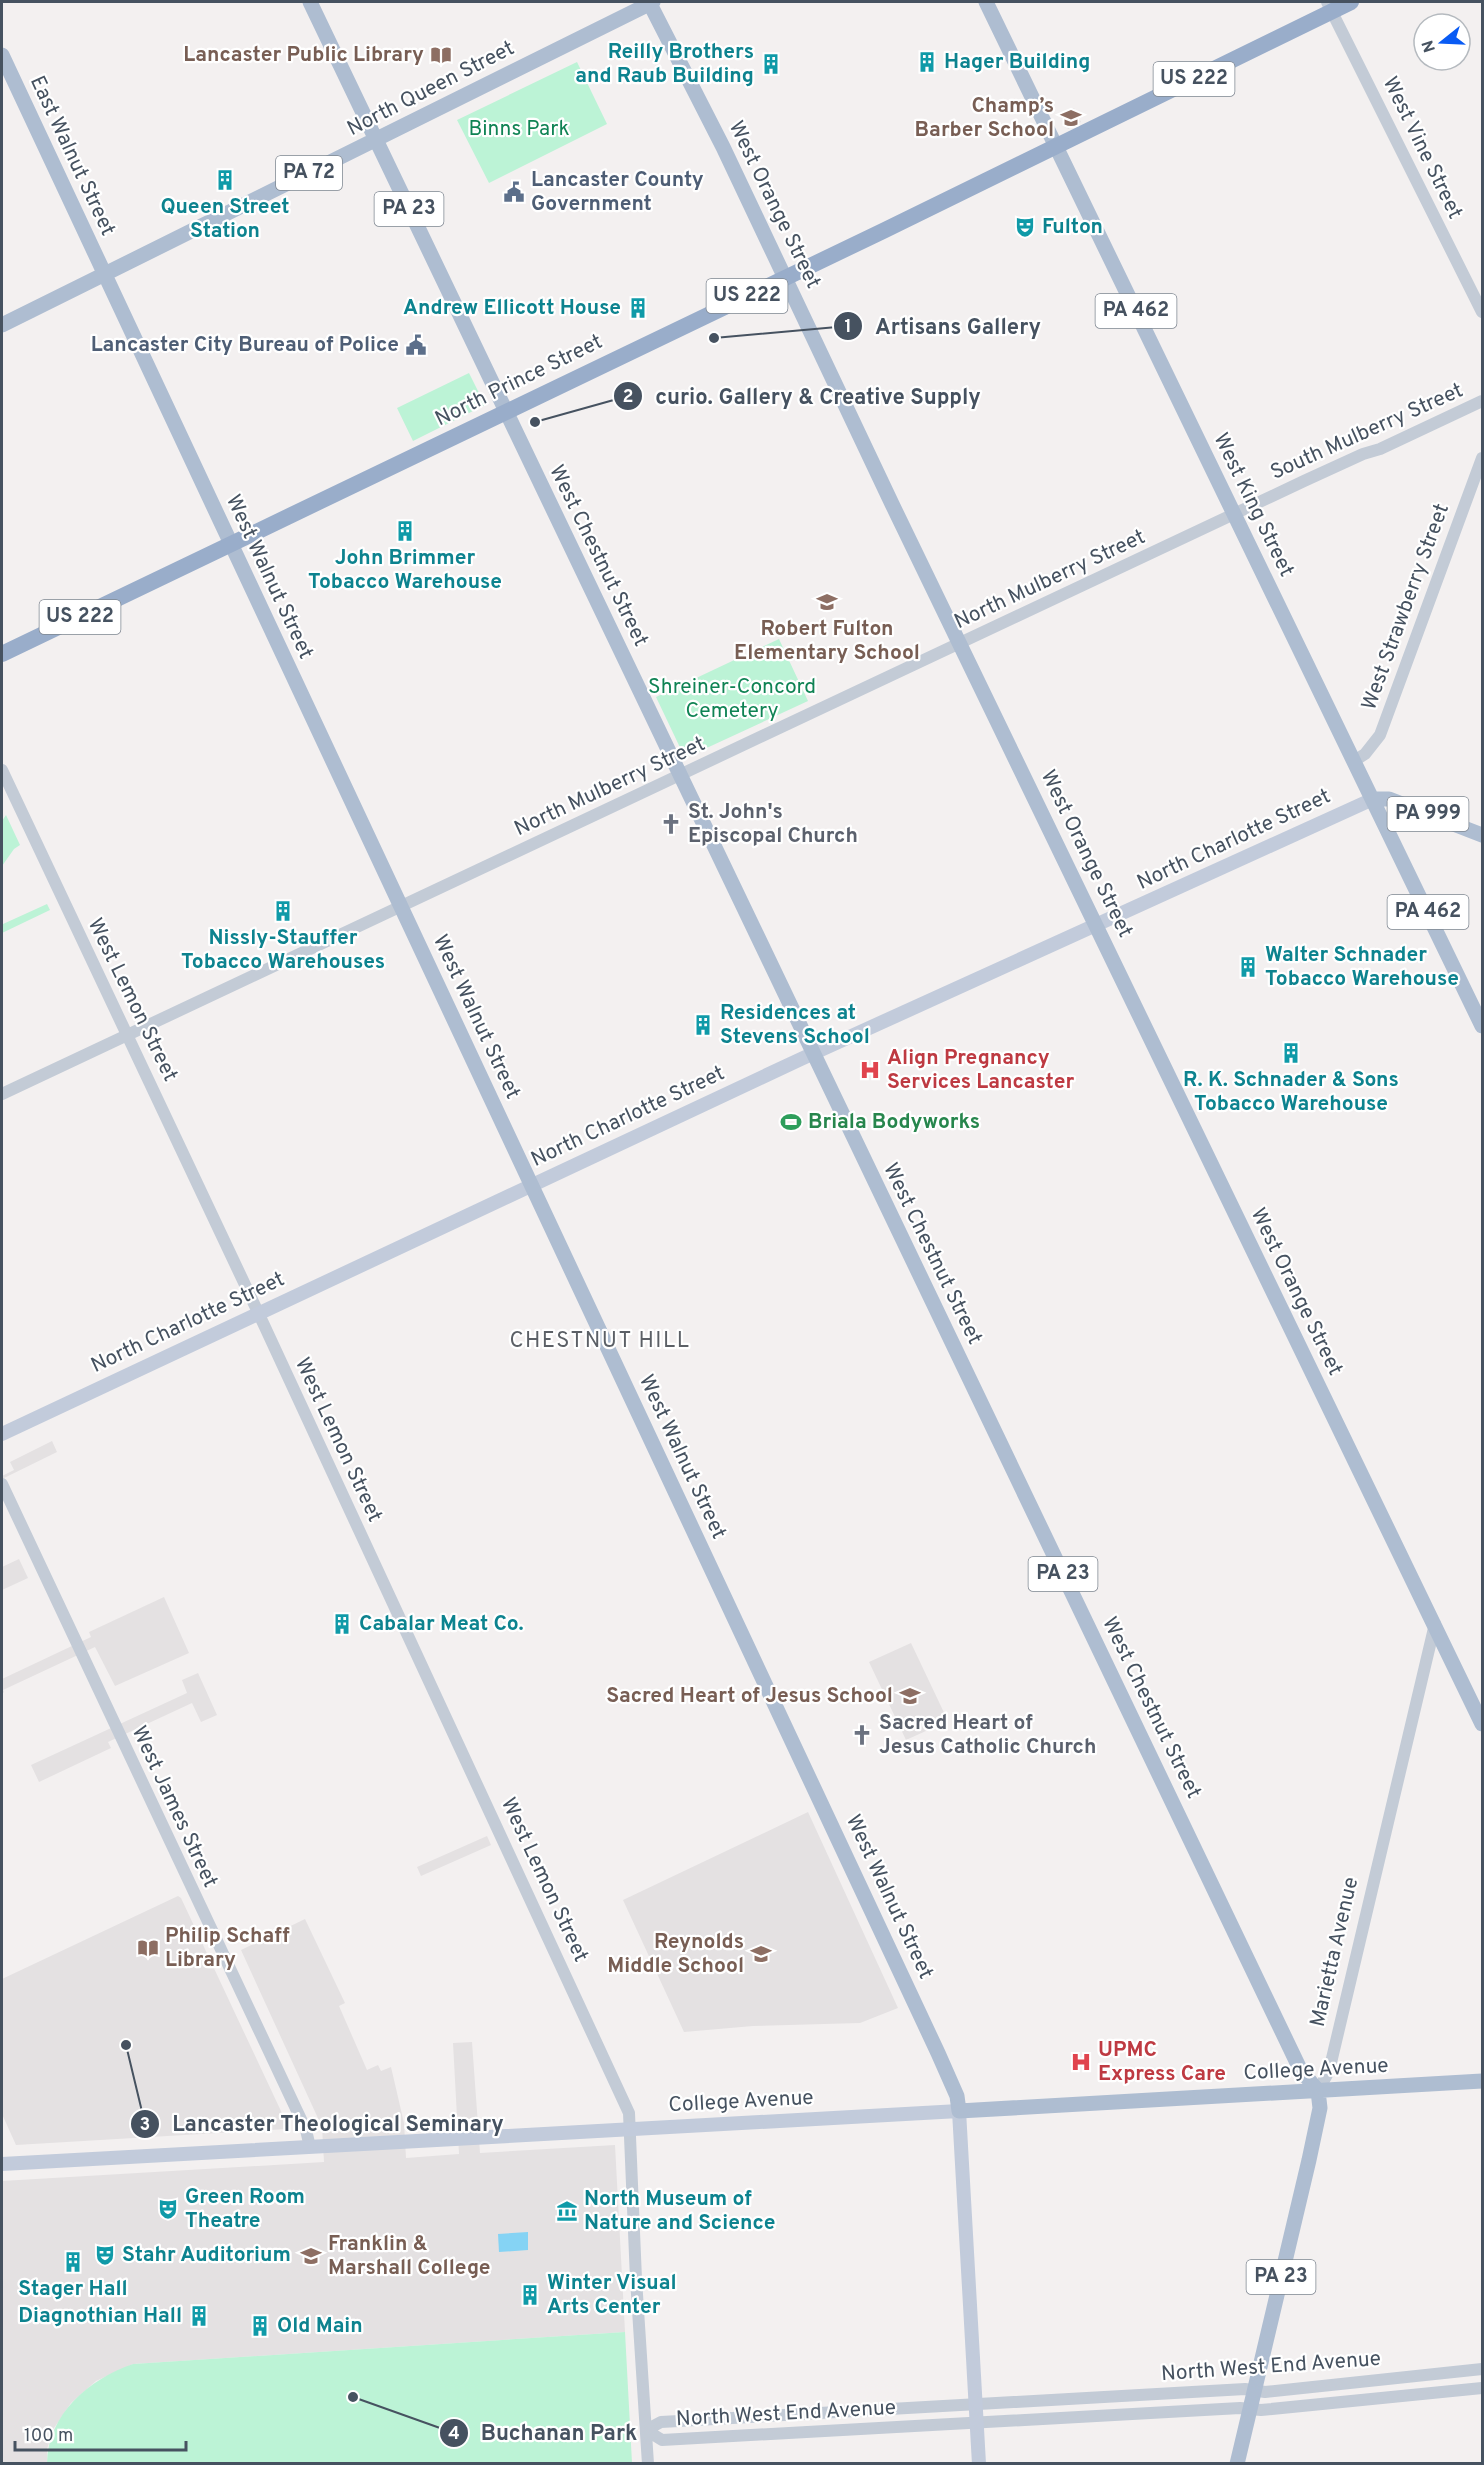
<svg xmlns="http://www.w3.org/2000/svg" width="1484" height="2465" font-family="Overpass,sans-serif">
<rect width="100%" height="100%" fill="#f3f0f0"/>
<!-- education -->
<path fill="#e4e1e2" d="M1074 108 1081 122 1068 129 1061 114Z
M52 1441 57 1452 2 1479V1476L14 1470 10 1462Z
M19 1559 28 1578 2 1590V1567Z
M164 1597 189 1653 115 1686 95 1647 3 1690 4 1692 2 1694V1679L91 1637 89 1632Z
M911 1643 948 1721 906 1740 869 1662Z
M198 1673 217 1715 201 1722 192 1703 108 1742 111 1748 39 1782 31 1765 187 1693 182 1680Z
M808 1812 898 2008 860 2023 753 2026 684 2032 623 1900Z
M487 1836 491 1845 421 1876 417 1867Z
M178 1896 181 1898 288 2126 286 2129 16 2145 2 2114V1979Z
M305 1919 345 2003 339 2006 367 2070 378 2065 381 2071 391 2067 404 2123 406 2158 459 2154 453 2043 472 2042 480 2153 615 2145 625 2332 133 2364 96 2381 71 2403 54 2428 47 2449V2463L2 2464V2181L324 2162 322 2127 241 1950Z"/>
<!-- green -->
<path fill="#bcf3d6" d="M577 62 607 124 489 183 457 120Z
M469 373 485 405 413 441 397 408Z
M779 639 808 701 685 758 656 697Z
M6 815 20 845 14 849 2 866V821Z
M47 904 50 910 2 933V922L3 924Z
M625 2332 632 2463H47C48 2414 89 2379 133 2364Z"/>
<!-- water -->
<path fill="#85d3f4" d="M528 2232V2250L499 2252 498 2234Z"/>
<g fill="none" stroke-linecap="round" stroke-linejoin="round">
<!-- tertiary -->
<path stroke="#c3cbd6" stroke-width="12" d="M1327 2 1482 312
M1354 761 1365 754 1380 735 1482 458
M2 770 264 1325 629 2113 636 2279 648 2464
M2 1094 1304 481 1363 454 1380 449 1482 401
M2 1484 306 2130 310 2147
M1318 2091 1329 2071 1435 1624
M646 2430 662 2440 1240 2408 1261 2410 1482 2388
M646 2430 661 2422 1245 2389 1265 2392 1482 2369"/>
<!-- secondary -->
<path stroke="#c2cbdb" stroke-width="14" d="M2 1434 801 1059 1373 799
M2 2164 959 2111 979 2464"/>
<!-- primary -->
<path stroke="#aebdd1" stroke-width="15" d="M310 2 1300 2069 1318 2091
M649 2 723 147 892 504 1482 1724
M986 2 1482 1026
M2 55 938 2053 957 2096 959 2111 1482 2081
M2 325 653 2
M1373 799H1389L1482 835
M1237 2464 1309 2160 1320 2108 1318 2091"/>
<!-- trunk -->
<path stroke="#99adca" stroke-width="16" d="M2 654 883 231 1351 2"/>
</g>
<!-- icons -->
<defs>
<g id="library-bare" transform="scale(1.62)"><path d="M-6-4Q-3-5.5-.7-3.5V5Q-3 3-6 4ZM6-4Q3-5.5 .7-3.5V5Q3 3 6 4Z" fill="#8d6e63" stroke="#fff" stroke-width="2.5" paint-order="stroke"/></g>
<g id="building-bare" transform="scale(1.62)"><path d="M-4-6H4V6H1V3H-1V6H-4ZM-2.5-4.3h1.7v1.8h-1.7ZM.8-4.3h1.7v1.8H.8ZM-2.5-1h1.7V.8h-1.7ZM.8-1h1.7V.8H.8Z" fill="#0f9aa8" stroke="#fff" stroke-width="2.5" paint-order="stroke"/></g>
<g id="school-bare" transform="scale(1.62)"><path d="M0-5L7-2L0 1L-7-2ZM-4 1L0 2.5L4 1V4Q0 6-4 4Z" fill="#8d6e63" stroke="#fff" stroke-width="2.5" paint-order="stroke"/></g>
<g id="civic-bare" transform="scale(1.62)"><path d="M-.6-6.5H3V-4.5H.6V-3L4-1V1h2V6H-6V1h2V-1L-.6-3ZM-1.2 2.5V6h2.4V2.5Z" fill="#5c6f8a" stroke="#fff" stroke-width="2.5" paint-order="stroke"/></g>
<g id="theatre-bare" transform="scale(1.62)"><path d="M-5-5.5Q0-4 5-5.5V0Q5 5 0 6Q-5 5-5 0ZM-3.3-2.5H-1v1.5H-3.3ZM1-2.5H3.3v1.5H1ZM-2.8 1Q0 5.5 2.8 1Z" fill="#0f9aa8" stroke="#fff" stroke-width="2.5" paint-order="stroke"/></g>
<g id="church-bare" transform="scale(1.62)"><path d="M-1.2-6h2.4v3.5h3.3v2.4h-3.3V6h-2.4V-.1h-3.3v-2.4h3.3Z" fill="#6b7280" stroke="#fff" stroke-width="2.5" paint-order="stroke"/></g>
<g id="hospital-bare" transform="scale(1.62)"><path d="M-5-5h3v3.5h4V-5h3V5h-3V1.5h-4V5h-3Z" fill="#e0444e" stroke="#fff" stroke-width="2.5" paint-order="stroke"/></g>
<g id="stadium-bare" transform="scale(1.62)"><path d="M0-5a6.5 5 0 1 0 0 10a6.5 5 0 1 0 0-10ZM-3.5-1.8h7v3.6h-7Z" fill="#2e9e5b" stroke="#fff" stroke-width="2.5" paint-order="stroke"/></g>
<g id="museum-bare" transform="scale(1.62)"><path d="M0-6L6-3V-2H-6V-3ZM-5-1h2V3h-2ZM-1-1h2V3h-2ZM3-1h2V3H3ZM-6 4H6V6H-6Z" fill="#0f9aa8" stroke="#fff" stroke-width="2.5" paint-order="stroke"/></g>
<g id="university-bare" transform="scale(1.62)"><path d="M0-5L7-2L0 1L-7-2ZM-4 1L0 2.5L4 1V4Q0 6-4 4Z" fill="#8d6e63" stroke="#fff" stroke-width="2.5" paint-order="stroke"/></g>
</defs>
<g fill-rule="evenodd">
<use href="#library-bare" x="441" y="55"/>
<use href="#building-bare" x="927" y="62"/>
<use href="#building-bare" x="771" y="64"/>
<use href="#school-bare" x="1071" y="118"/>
<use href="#building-bare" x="225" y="180"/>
<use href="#civic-bare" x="514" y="192"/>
<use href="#theatre-bare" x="1025" y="227"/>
<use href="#building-bare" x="638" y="308"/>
<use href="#civic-bare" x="416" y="345"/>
<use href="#building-bare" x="405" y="531"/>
<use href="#school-bare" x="827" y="602"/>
<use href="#church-bare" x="671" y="824"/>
<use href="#building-bare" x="283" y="911"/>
<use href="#building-bare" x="1248" y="967"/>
<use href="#building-bare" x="703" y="1025"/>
<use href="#building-bare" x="1291" y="1053"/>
<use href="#hospital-bare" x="870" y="1070"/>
<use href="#stadium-bare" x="791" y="1122"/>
<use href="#building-bare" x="342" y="1624"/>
<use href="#school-bare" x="910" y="1696"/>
<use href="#church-bare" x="862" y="1735"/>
<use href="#library-bare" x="148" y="1948"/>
<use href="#school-bare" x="761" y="1954"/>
<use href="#hospital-bare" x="1081" y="2062"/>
<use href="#theatre-bare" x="168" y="2209"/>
<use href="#museum-bare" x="567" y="2211"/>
<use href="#theatre-bare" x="105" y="2255"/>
<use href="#university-bare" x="311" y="2256"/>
<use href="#building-bare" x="73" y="2262"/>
<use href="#building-bare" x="530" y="2295"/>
<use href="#building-bare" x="199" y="2316"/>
<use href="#building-bare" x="260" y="2326"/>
</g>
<g text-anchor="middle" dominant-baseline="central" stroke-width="4.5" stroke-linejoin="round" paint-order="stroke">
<!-- shield labels -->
<g fill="#fff" stroke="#7e8690" stroke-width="1.5">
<rect x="1153.5" y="62" width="81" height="34" rx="4.5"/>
<rect x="276" y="156" width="66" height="34" rx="4.5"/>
<rect x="374.5" y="192" width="69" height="34" rx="4.5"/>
<rect x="706.5" y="279" width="81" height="34" rx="4.5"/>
<rect x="1095.5" y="294" width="81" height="34" rx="4.5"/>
<rect x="39.5" y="600" width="81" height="34" rx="4.5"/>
<rect x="1387.5" y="797" width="81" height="34" rx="4.5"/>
<rect x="1387.5" y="895" width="81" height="34" rx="4.5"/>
<rect x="1028.5" y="1557" width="69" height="34" rx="4.5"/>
<rect x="1246.5" y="2260" width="69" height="34" rx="4.5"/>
</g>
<g font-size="20" font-weight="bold" fill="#465260">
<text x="1194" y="79">US 222</text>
<text x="309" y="173">PA 72</text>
<text x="409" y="209">PA 23</text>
<text x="747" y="296">US 222</text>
<text x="1136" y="311">PA 462</text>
<text x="80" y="617">US 222</text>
<text x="1428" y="814">PA 999</text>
<text x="1428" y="912">PA 462</text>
<text x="1063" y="1574">PA 23</text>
<text x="1281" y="2277">PA 23</text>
</g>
<!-- culture labels -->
<g font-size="21" font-weight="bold" fill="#0d838f" stroke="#fff" text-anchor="start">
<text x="754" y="52" text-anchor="end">Reilly Brothers<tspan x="754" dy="24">and Raub Building</tspan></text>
<text x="944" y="62">Hager Building</text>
<text x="225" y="207" text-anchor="middle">Queen Street<tspan x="225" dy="24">Station</tspan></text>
<text x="1042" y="227">Fulton</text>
<text x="621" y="308" text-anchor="end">Andrew Ellicott House</text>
<text x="405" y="558" text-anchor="middle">John Brimmer<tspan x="405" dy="24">Tobacco Warehouse</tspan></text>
<text x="283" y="938" text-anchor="middle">Nissly-Stauffer<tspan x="283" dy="24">Tobacco Warehouses</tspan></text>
<text x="1265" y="955">Walter Schnader<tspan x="1265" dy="24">Tobacco Warehouse</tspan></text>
<text x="720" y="1013">Residences at<tspan x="720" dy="24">Stevens School</tspan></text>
<text x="1291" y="1080" text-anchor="middle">R. K. Schnader &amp; Sons<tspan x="1291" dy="24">Tobacco Warehouse</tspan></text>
<text x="359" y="1624">Cabalar Meat Co.</text>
<text x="185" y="2197">Green Room<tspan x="185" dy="24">Theatre</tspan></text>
<text x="584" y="2199">North Museum of<tspan x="584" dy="24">Nature and Science</tspan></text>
<text x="122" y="2255">Stahr Auditorium</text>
<text x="547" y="2283">Winter Visual<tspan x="547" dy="24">Arts Center</tspan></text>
<text x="73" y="2289" text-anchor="middle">Stager Hall</text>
<text x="182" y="2316" text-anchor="end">Diagnothian Hall</text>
<text x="277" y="2326">Old Main</text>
</g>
<!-- education labels -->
<g font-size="21" font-weight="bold" fill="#785e54" stroke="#fff" text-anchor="end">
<text x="424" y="55">Lancaster Public Library</text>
<text x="1054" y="106">Champ’s<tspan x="1054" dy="24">Barber School</tspan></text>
<text x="827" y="629" text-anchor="middle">Robert Fulton<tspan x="827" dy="24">Elementary School</tspan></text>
<text x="893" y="1696">Sacred Heart of Jesus School</text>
<text x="165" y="1936" text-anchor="start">Philip Schaff<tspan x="165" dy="24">Library</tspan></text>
<text x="744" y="1942">Reynolds<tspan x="744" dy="24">Middle School</tspan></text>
<text x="328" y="2244" text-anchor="start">Franklin &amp;<tspan x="328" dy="24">Marshall College</tspan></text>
</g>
<!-- street labels -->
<g font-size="21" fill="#465260" stroke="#fff">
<text transform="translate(431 89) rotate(-27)">North Queen Street</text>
<text transform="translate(1422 148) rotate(64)">West Vine Street</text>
<text transform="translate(72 156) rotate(65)">East Walnut Street</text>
<text transform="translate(774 205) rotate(64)">West Orange Street</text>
<text transform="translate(519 381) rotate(-26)">North Prince Street</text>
<text transform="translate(1367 432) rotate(-24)">South Mulberry Street</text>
<text transform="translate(1253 505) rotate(64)">West King Street</text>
<text transform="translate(598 556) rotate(64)">West Chestnut Street</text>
<text transform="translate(269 577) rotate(65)">West Walnut Street</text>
<text transform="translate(1050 580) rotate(-25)">North Mulberry Street</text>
<text transform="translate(1406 607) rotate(-70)">West Strawberry Street</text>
<text transform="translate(610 787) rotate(-25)">North Mulberry Street</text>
<text transform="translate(1234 840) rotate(-25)">North Charlotte Street</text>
<text transform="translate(1086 854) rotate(64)">West Orange Street</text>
<text transform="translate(132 1000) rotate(64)">West Lemon Street</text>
<text transform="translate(476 1017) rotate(65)">West Walnut Street</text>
<text transform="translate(628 1117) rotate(-25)">North Charlotte Street</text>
<text transform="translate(932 1254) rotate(64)">West Chestnut Street</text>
<text transform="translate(1296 1292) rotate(64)">West Orange Street</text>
<text transform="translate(188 1323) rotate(-25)">North Charlotte Street</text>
<text transform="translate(338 1440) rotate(65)">West Lemon Street</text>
<text transform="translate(682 1457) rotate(65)">West Walnut Street</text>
<text transform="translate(1151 1708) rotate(64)">West Chestnut Street</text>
<text transform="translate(174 1807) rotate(65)">West James Street</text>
<text transform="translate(544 1880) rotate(65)">West Lemon Street</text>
<text transform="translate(889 1897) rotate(65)">West Walnut Street</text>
<text transform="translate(1335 1952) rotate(-77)">Marietta Avenue</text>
<text transform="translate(1316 2070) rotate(-3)">College Avenue</text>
<text transform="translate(741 2102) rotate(-3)">College Avenue</text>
<text transform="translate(1271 2367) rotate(-4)">North West End Avenue</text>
<text transform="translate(786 2414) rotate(-3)">North West End Avenue</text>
</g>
<!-- park labels -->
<g font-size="21" fill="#0f8354" stroke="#fff">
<text x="519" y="129">Binns Park</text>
<text x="732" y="687">Shreiner-Concord<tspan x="732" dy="24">Cemetery</tspan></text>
</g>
<!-- service labels -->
<g font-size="21" font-weight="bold" fill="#4e5e75" stroke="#fff" text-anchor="start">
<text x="531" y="180">Lancaster County<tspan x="531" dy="24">Government</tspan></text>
<text x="399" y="345" text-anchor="end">Lancaster City Bureau of Police</text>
</g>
<!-- worship labels -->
<g font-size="21" font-weight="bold" fill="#5b616d" stroke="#fff" text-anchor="start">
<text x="688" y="812">St. John's<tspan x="688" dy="24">Episcopal Church</tspan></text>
<text x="879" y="1723">Sacred Heart of<tspan x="879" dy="24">Jesus Catholic Church</tspan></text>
</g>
<!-- health labels -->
<g font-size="21" font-weight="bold" fill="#be3a42" stroke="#fff" text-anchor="start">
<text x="887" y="1058">Align Pregnancy<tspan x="887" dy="24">Services Lancaster</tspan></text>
<text x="1098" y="2050">UPMC<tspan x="1098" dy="24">Express Care</tspan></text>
</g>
<!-- leisure labels -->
<g font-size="21" font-weight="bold" fill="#27864d" stroke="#fff" text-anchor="start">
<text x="808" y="1122">Briala Bodyworks</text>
</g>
<!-- neighbourhood labels -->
<g font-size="22" letter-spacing="1.5" fill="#5c6066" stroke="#fff">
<text x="600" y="1341">CHESTNUT HILL</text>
</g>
</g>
<!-- callouts -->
<path fill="none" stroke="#465260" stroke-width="2" d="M714 338L848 326M535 422L628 396M126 2045L145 2124M353 2397L454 2433"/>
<g fill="#465260" stroke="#fff" stroke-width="2">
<circle cx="714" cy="338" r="6"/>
<circle cx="535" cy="422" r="6"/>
<circle cx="126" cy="2045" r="6"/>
<circle cx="353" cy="2397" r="6"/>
<circle cx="848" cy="326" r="15"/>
<circle cx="628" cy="396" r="15"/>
<circle cx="145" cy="2124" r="15"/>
<circle cx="454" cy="2433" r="15"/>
</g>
<g font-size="18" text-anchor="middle" font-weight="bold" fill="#fff">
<text x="848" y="332">1</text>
<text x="628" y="402">2</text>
<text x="145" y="2130">3</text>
<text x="454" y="2439">4</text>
</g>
<g font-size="22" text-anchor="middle" font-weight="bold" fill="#465260" stroke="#fff" stroke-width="4.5" stroke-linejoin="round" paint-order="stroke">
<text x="958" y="334">Artisans Gallery</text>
<text x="818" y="404">curio. Gallery &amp; Creative Supply</text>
<text x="338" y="2131">Lancaster Theological Seminary</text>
<text x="559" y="2440">Buchanan Park</text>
</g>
<!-- border -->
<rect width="1484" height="2465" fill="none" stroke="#465260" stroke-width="6"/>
<!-- north arrow -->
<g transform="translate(1442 42) rotate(252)"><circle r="28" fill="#ffffff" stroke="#b5babf" stroke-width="1.5"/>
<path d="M0-4.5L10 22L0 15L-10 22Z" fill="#095bf4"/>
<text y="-9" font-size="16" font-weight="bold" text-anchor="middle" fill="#465260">N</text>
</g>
<!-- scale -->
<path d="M15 2441v9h171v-9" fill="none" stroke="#465260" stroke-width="3"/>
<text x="24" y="2441" font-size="18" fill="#465260" stroke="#ffffff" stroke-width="4.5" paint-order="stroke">100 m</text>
</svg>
